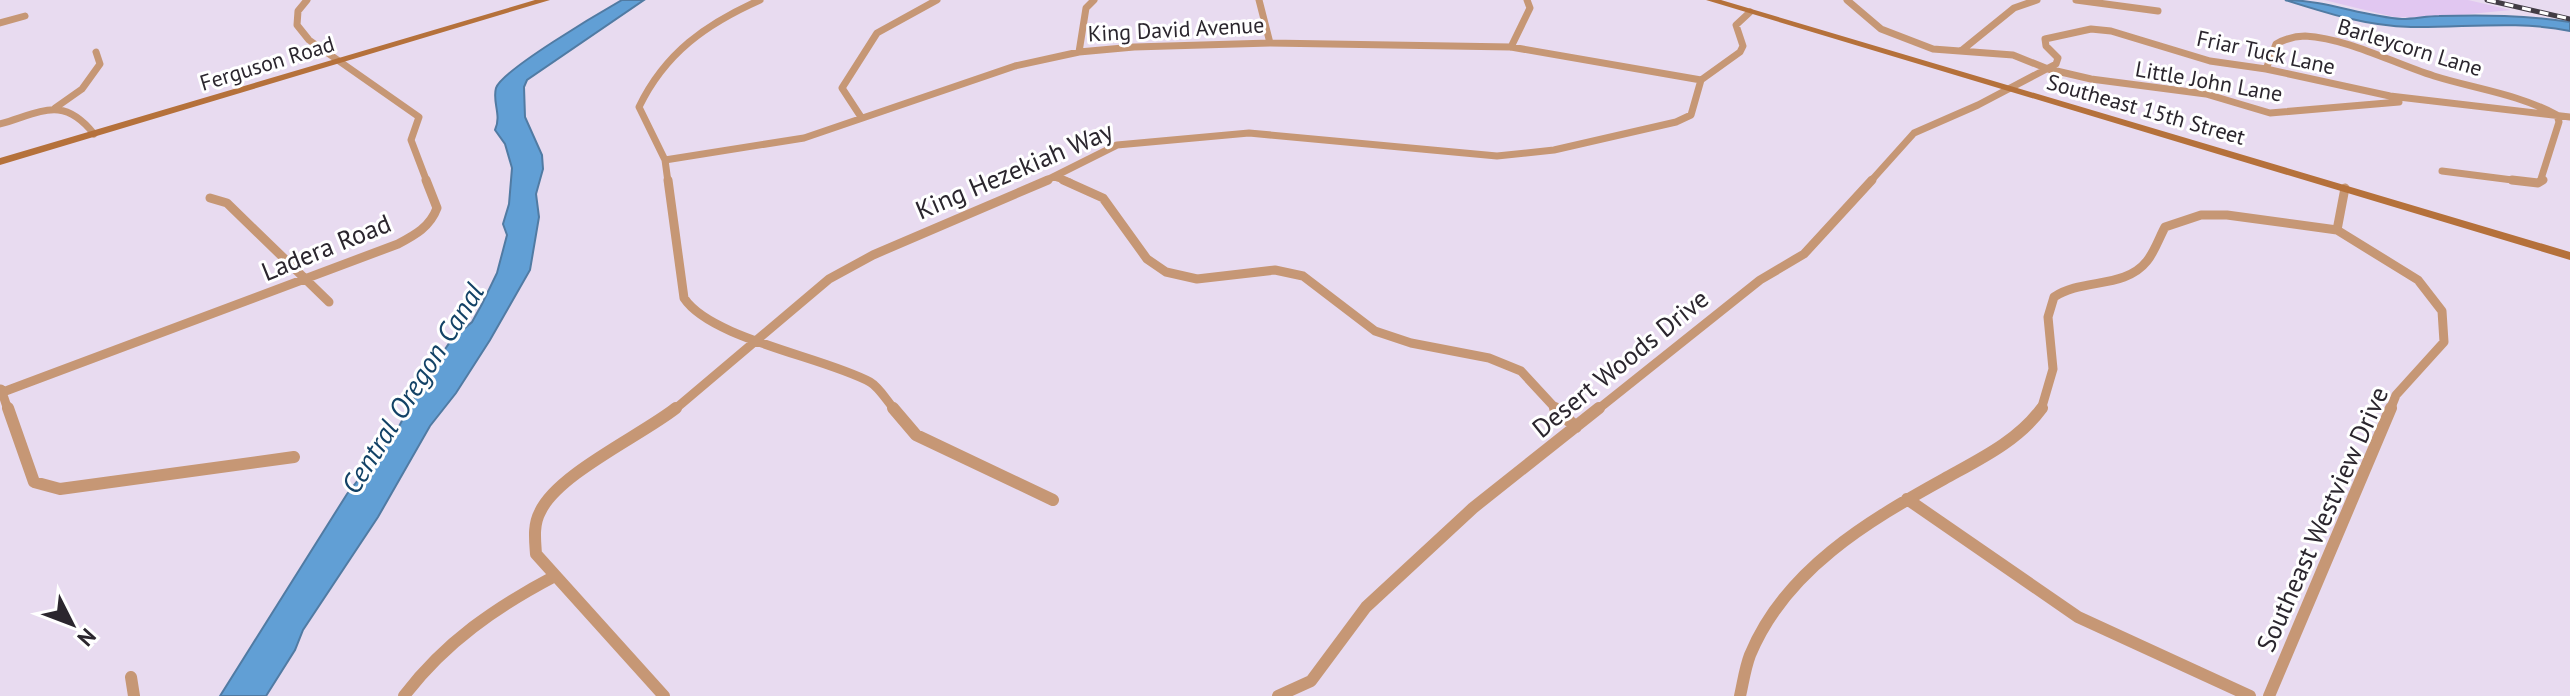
<svg xmlns="http://www.w3.org/2000/svg" width="2570" height="696" font-family="'PT Sans',sans-serif">
<rect width="100%" height="100%" fill="#e8dbf0"/>
<!-- green -->
<path fill="#e1c7f1" d="M2324 0H2468L2511 10 2429 18 2394 17Z"/>
<!-- water -->
<path fill="#619fd5" stroke="#517ba3" stroke-width="2" d="M622 0H644L527 80 524 87 525 117 542 155 543 169 536 194 539 217 530 270 490 340 456 393 430 426 378 517 303 630 295 650 266 696H220L347 494 396 432 422 383 452 339 472 322 482 304 497 273 507 235 503 224 509 204 512 168 505 144 495 130C502 115 492 102 496 88 502 70 601 12 622 0Z
M2285 0C2325 0 2362 16 2402 19 2414 19 2427 16 2439 16 2483 15 2526 15 2570 22V31C2516 20 2464 28 2411 27 2367 26 2326 13 2285 0Z"/>
<g fill="none" stroke-linecap="round" stroke-linejoin="round">
<!-- street-far2 -->
<path stroke="#c69775" stroke-width="7" d="M307 0 298 11 297 25 309 40 419 117 411 140 427 182
M1259 0 1270 43
M1847 0 1881 29 1933 49 2013 55 2048 69 2091 79 2206 94 2270 113 2399 102
M2076 0 2158 11
M0 23 25 16
M1511 47 1530 8 1527 0
M1961 51 2014 8 2037 0
M1079 52 1086 8 1094 0
M2266 69 2276 44C2285 39 2294 36 2305 36 2350 39 2392 63 2434 76 2476 89 2518 94 2557 115L2559 122 2540 182
M55 108 82 89 100 64 96 52
M861 117 842 88 877 33 937 0
M0 124C42 112 63 95 94 134
M665 160 804 138 1015 66 1079 52 1134 47 1270 43 1511 47 1701 80
M2442 171 2528 182
M1054 177 1070 182
M668 182 665 160 639 107C665 53 706 24 760 0
M1043 182 1117 145 1249 133 1497 156 1554 150 1676 122 1691 115 1701 80 1740 52 1743 46 1736 25 1750 12
M1870 182 1914 133 1978 105 2056 64 2058 58 2046 46 2045 39 2091 29 2111 31 2210 61 2266 69 2390 96 2570 117"/>
<!-- street-far1 -->
<path stroke="#c69775" stroke-width="9" d="M668 180 684 298C711 339 824 357 870 382 879 387 887 401 895 410
M1063 180 1103 198 1147 259 1166 272 1197 279 1275 270 1303 276 1375 331 1411 343 1489 358 1521 371 1557 410
M2512 180 2538 183 2543 180
M210 198 227 203 329 302
M2337 230 2345 188
M1 389 8 410
M3 392 398 244C415 235 430 227 437 208L426 180
M674 410 829 279 873 255 1048 180
M1597 410 1760 280 1804 254 1872 180
M2041 410 2053 369 2048 317 2054 297C2082 278 2125 289 2147 261 2155 251 2159 238 2165 227L2201 215H2227L2337 230 2418 280 2442 311 2444 342 2396 395 2390 410"/>
<!-- street -->
<path stroke="#c69775" stroke-width="12" d="M8 408 34 482 60 489 294 457
M893 408 916 435 1053 500
M1555 408 1576 427
M1907 499 2078 617 2250 696
M131 677 134 696
M404 696C445 642 496 607 555 576
M664 696 536 554C535 540 533 525 540 512 557 474 642 435 676 408
M1278 696 1311 681 1366 607 1473 508 1599 408
M1740 696C1743 683 1745 668 1750 655 1785 570 1868 521 1944 479 1980 459 2018 441 2042 408
M2269 696 2391 408"/>
<!-- secondary -->
<path fill="#b5713b" fill-rule="evenodd" d="M535 0H550L0 165V158Z
M1706 0H1721L2570 252V260Z"/>
<!-- rail casing -->
<g stroke="#423c45" stroke-width="5">
<path id="rail" d="M2487 0 2570 19"/>
</g>
<!-- rail -->
<use href="#rail" stroke="#fff" stroke-width="3" stroke-dasharray="9" stroke-linecap="butt"/>
</g>
<g text-anchor="middle" dominant-baseline="central" stroke-width="6" stroke-linejoin="round" paint-order="stroke">
<!-- far-street labels -->
<g font-size="22" fill="#2b262e" stroke="#fff">
<text transform="translate(1176 29) rotate(-3)">King David Avenue</text>
<text transform="translate(2410 47) rotate(17)">Barleycorn Lane</text>
<text transform="translate(2266 52) rotate(12)">Friar Tuck Lane</text>
<text transform="translate(267 63) rotate(-17)">Ferguson Road</text>
<text transform="translate(2209 81) rotate(10)">Little John Lane</text>
<text transform="translate(2146 109) rotate(16)">Southeast 15th Street</text>
</g>
<!-- street labels -->
<g font-size="26" fill="#2b262e" stroke="#fff">
<text transform="translate(1014 170) rotate(-23)">King Hezekiah Way</text>
<text transform="translate(326 247) rotate(-22)">Ladera Road</text>
<text transform="translate(1620 363) rotate(-39)">Desert Woods Drive</text>
<text transform="translate(2322 519) rotate(-66)">Southeast Westview Drive</text>
</g>
<!-- water labels -->
<g font-size="28" font-style="italic" fill="#134266" stroke="#fff">
<text transform="translate(412 388) rotate(-58)">Central Oregon Canal</text>
</g>
</g>
<!-- north arrow -->
<g transform="translate(72 624) rotate(132)" stroke="#ffffff" stroke-width="6" paint-order="stroke">
<path d="M0-6L14 30L0 20L-14 30Z" fill="#2b262e"/>
<text y="-12" font-size="22" font-weight="bold" text-anchor="middle" fill="#2b262e">N</text>
</g>
</svg>
